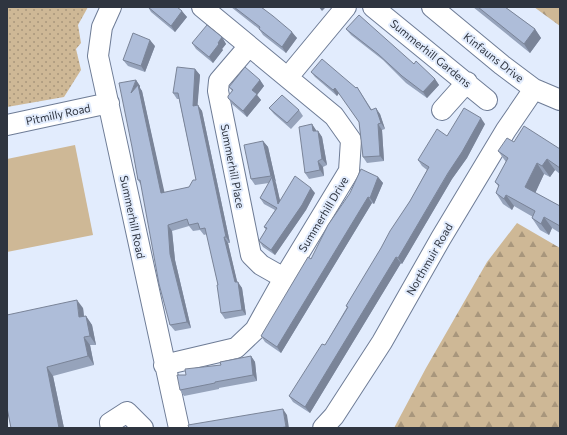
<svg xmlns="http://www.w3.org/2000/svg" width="567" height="435" font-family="Commissioner,sans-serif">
<defs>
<pattern id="grass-dots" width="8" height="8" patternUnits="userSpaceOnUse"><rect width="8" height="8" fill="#ceb896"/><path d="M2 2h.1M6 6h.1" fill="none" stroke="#a8967c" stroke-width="1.8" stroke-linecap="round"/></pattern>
<pattern id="forest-firs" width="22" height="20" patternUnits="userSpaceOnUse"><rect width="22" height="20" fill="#ceb896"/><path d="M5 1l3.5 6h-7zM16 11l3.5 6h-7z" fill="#a8967c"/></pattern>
</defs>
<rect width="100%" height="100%" fill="#e2ecfd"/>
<!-- grass -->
<path fill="url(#grass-dots)" d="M7 7H88L78 25 81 43 76 49 81 70 64 97 7 107Z"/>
<!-- forest -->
<path fill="url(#forest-firs)" d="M534 7H560V26Z
M517 223 560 248V428H394L426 368 487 262Z"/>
<!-- pitch -->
<path fill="#ceb896" d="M75 145 93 235 7 252V159Z"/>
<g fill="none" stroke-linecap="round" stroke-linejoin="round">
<!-- minor casing -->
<g stroke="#6e7c96" stroke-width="22">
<path id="minor" d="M111 7 102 27 98 56 179 428
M373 7 487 100
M432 7 502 65 534 89 560 100
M249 46 219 81 218 91 251 255 261 265 284 278
M288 77 346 7
M442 110 467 82
M7 125 109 103
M164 365 236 348 255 330 284 278 349 171 351 140 334 116 202 7
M111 428 110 423 127 412 143 428
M323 428 334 416 382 342 441 238 506 130 534 89"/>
</g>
<!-- minor -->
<use href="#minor" stroke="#fff" stroke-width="20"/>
</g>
<!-- wall -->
<path fill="#96a3bb" d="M148 7H177L187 17 175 32 151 12Z
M231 7H261L297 38 286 53 263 35 259 29Z
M473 7H505L535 29 541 38 530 53Z
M346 29 414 64 435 79 439 85 427 98 406 83 383 60 351 35Z
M222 37 226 44 222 49 223 50 213 63 196 49 192 43Z
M155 46 145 72 128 66 123 60Z
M195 69 200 75 197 105 202 111 230 243H228L237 282 242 288 246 315 225 319 221 313 218 285 207 234 204 235 200 230 193 231 189 226 172 231 175 260 191 328 175 331 170 325 141 185 138 180 132 147 136 80 140 86V88L142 91 164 193 189 187 196 180 179 99H177L173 93Z
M311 72 356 88 357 87 372 110 380 114 385 129 382 130 384 161 367 163 363 157 359 122 339 93 337 96 315 77Z
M260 80 264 86 257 95 261 100 247 117 232 104 228 98 232 91 229 87Z
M269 108 299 110 303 116 291 129 274 114Z
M312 124 316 131H318L322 137 327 165 323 167 324 176 309 179 305 173Z
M485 124 467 158 452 179 402 264 401 263 310 413 293 402 289 396 325 345 347 307 346 306 410 201 427 170 422 166 418 160 447 136Z
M263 141 268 147 280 201 315 193 306 210 275 255 263 247 259 241 266 230 264 227 275 210 264 204 260 198 269 183 255 185 251 179Z
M514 142 560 149V174L555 170 550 177 544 174 535 193 560 206V233L552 228 549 235 540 230 532 218 533 217 514 206 512 210 503 204 496 193 499 187 495 182 506 162 498 151Z
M378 177 383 183 374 204 372 203 281 353 265 342 261 336 311 259Z
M83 308 84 316H86L92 325 96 345H90L94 365 53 376 64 428H11L7 408Z
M251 356 255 362 257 381 219 388V389L184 396 180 390 186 375Z"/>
<!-- shaded-wall -->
<path fill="#7a8498" d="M319 7H326L322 11Z
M182 11 187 17 175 32 171 26Z
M535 29 541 38 530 53 524 44Z
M292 32 297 38 286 53 282 47Z
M222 37 226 44 222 49 223 50 213 63 209 57 218 43Z
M150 40 155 46 145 72 141 66Z
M195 69 200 75 197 112 193 106Z
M435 79 439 85 427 98 423 92Z
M136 80 140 86V88L142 91 166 199 161 193 131 93Z
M260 80 264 86 257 95 261 100 247 117 243 111 252 90Z
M335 88 339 93 337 96 333 90Z
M198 105 202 111 230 243 226 237Z
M376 108 380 114 385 129 381 123Z
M481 118 485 124 467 158 452 179 402 264 398 258Z
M312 124 316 130 317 137 313 131Z
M378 124 382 130 384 161 380 156Z
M318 131 322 137 327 165 322 159Z
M263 141 268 147 276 182 271 176Z
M547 159 555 170 550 177 542 166Z
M318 161 323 167 324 176 320 170Z
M537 163 544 174 533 198 525 187Z
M272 177 276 183 282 209 278 204Z
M378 177 383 183 374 204 370 198Z
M311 188 315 193 306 210 275 255 271 250Z
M506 195 514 206 512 210 504 199Z
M368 197 372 203 281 353 277 347Z
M544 217 552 228 549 235 541 224Z
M168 225 172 231 175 260 191 328 187 322 170 254Z
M224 237 228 243 238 285V282L242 288 246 315 242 310Z
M396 257 401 263 310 413 305 407Z
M77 300 83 308 85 326 79 317Z
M86 316 92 325 96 345 90 336Z
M84 337 90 345 94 365 88 356Z
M251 356 255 362 257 381 253 375Z
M47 367 53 376 64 428H59Z
M283 409 287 415 289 428H286V427Z"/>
<!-- building -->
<path fill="#aebdd9" stroke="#7a8498" d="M148 7H177L182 11 171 26Z
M234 7H261L273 16 292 32 282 47 259 29 260 27Z
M478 7H505L535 29 524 44Z
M359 15 414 64 416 61 435 79 423 92 402 76 378 54 346 29Z
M207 25 222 37 218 43 219 44 209 57 192 43Z
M133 33 150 40 141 66 123 60Z
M322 59 356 88 357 87 371 110 376 108 381 123 378 124 380 156 363 157 359 122 335 88 333 90 311 72Z
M177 67 195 69 193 106 198 105 226 237H224L235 282H238L242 310 221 313 217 285H218L205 228 200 229 198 223 189 225 187 219 168 225 170 254 187 322 170 325 159 284 140 180H138L132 147 119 83 136 80 131 93 138 85 161 193 189 187 193 180H196L178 93H173Z
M245 67 260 80 252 90 257 94 243 111 228 98V96L233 90 229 87Z
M282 95 299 110 287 123 269 108Z
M464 108 481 118 462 152 448 173 398 258 396 257 305 407 289 396 322 344 325 345 348 307 346 306 381 248 390 231 410 201 429 167 418 160 437 129 447 136Z
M312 124 313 131H318L322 159 318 161 320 170 305 173 299 127Z
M524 126 560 149V168L547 159 542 166 537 163 525 187 560 206V226L544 217 541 224 532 218 535 211 506 195 504 199 496 193 499 185 495 182 508 158 498 151 507 138 514 142Z
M263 141 271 176 251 179 244 145Z
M361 169 378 177 370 198 368 197 277 347 261 336 308 257 311 259 328 225 350 193Z
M295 176 311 188 302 205 271 250 259 241 267 228 264 227 277 208 260 198 272 177 278 204Z
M77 300 79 317 86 316 90 336 84 337 88 356 47 367 59 428H11L7 408V315Z
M251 356 253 375 215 382V383L180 390 177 375H186L185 369 221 365 220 362Z
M283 409 286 427 279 428H189L188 425Z"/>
<g text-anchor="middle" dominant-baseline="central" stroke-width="4" stroke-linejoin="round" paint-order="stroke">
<!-- street labels -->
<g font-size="11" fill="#2f3540" stroke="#e2ecfd">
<text transform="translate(431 53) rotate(39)">Summerhill Gardens</text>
<text transform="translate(494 57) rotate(38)">Kinfauns Drive</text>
<text transform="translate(58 114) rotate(-12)">Pitmilly Road</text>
<text transform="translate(233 166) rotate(79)">Summerhill Place</text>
<text transform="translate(323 214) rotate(-59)">Summerhill Drive</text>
<text transform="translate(133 217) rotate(78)">Summerhill Road</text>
<text transform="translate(429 259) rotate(-60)">Northmuir Road</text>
</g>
</g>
<!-- border -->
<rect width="567" height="435" fill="none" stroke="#2f3540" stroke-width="16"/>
</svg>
